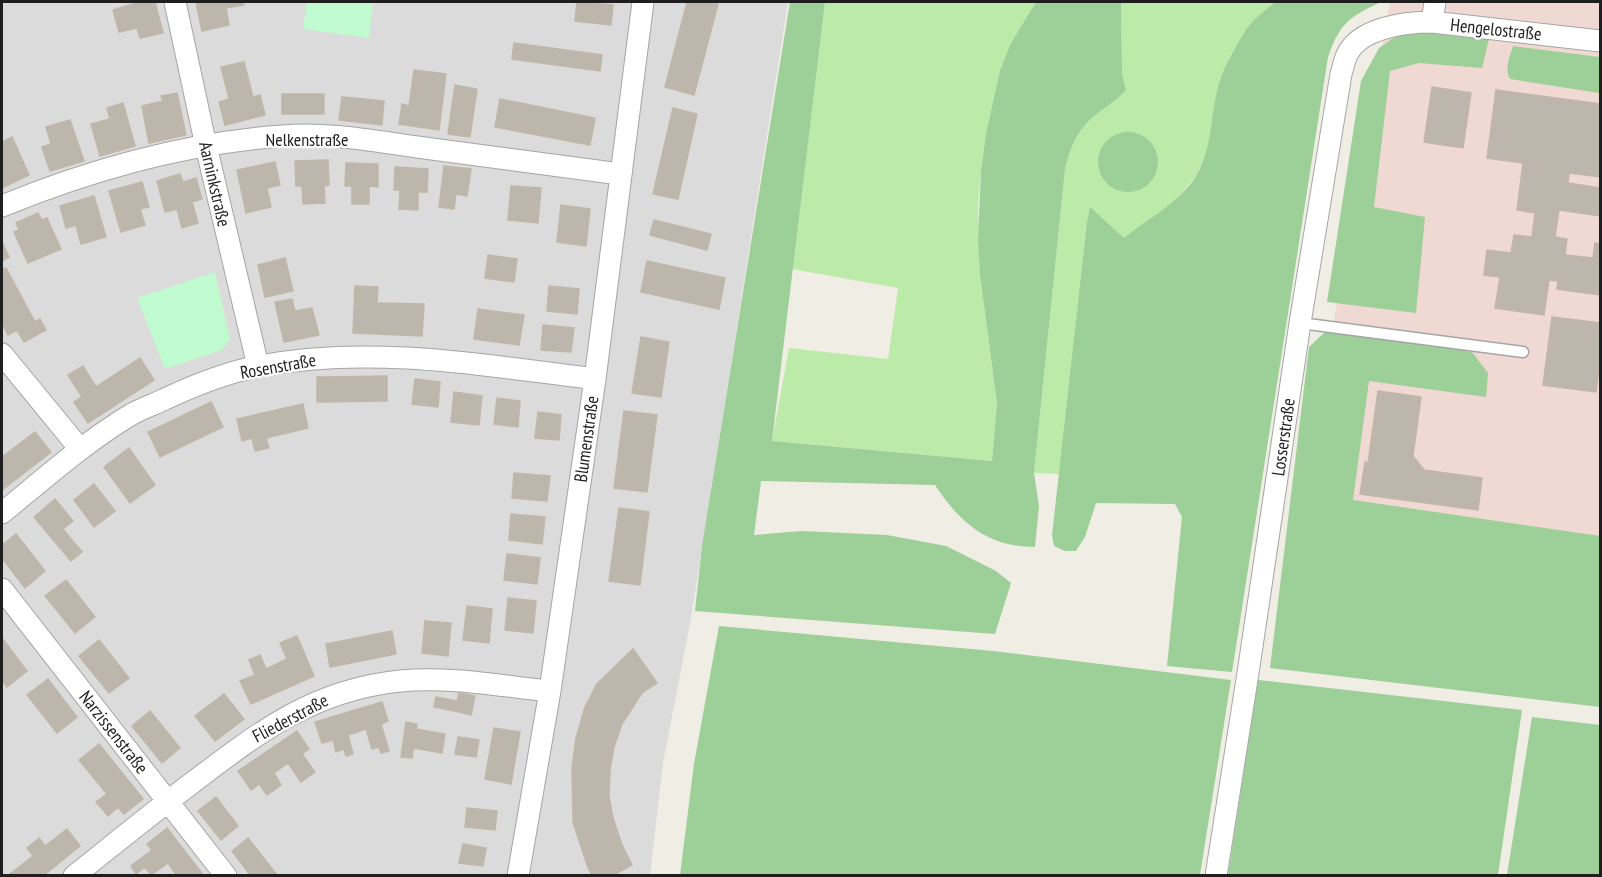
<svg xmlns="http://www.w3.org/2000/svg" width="1602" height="877" font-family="'PT Sans Narrow',sans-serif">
<rect width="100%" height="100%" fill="#efede4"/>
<!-- residential -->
<path fill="#dcdbdb" d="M2 2H788L691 618 663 763 650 875 2 876Z"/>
<!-- commercial -->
<path fill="#f0d9d2" d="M1390 2H1600V699L1273 664Z"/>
<!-- grass -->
<path fill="#bceaa9" d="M825 2H1036L1011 43 986 134 981 171 978 205 980 275 997 403 992 461 772 441 789 348 888 359 898 288 792 269Z
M1121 2H1275L1250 24 1212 122 1209 149 1197 174 1174 203 1124 238 1090 208 1060 474 1034 473 1065 169C1070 149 1076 132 1092 118 1103 108 1116 102 1126 90L1122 73Z"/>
<!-- forest -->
<path fill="#9dcf98" d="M790 2H825L772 441 992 461 997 403 980 275 978 240 981 171 986 134 1000 71 1011 43 1036 2H1121L1122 73 1126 90C1116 102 1103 108 1092 118 1076 132 1070 149 1065 169L1034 473 1039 506 1035 547C988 547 960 523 935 485L761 481 754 535 802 531 887 535 946 546 996 571 1011 583 995 634 695 611 702 546Z
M1275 2H1381C1349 17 1340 23 1328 57L1232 672 1167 666 1182 517 1175 504 1096 503 1085 537 1076 551H1065L1054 546 1052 535 1087 223 1090 207 1124 238C1150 217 1177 205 1196 176 1215 145 1209 108 1222 75 1226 63 1244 32 1251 23 1258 16 1267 9 1275 2Z
M1419 33H1439L1489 39 1482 68 1419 63 1390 71 1374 207 1425 217 1416 313 1327 302 1361 81 1379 48 1392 39 1404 34Z
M1513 46 1600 57V97L1599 93 1510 79C1504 69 1510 56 1513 46Z
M1098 162a30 30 0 1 1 60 0a30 30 0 1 1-60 0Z
M1326 331 1472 352 1488 373 1486 397 1369 381 1353 500 1600 536V707L1270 668 1309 347Z
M719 626 993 651 1231 680 1200 875H680L694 764Z
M1258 680 1522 710 1498 875H1228Z
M1532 717 1600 725V875H1507Z"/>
<!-- park -->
<path fill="#c0facf" d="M307 2H373L369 38 303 29Z
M215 272 230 339 222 350 165 369 137 298Z"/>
<!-- building -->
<path fill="#bcb6ad" stroke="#c1b7a6" stroke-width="1.5" d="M139 2H155L163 33 140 38 137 28 119 32 113 10Z
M196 2H243L244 5 226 8 229 25 202 31Z
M577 2 613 5 611 25 575 21Z
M687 2H707L718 4 694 95 665 87Z
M514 43 602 55 600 71 512 59Z
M244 62 253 97 260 95 265 115 225 125 219 102 229 99 221 67Z
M414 70 446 74 439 130 399 124 402 104 409 106Z
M455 85 477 89 470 137 448 134Z
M1432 87 1471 93 1463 148 1424 142Z
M1496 90 1600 104V177L1569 173 1568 183 1600 188V216L1559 210 1555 237 1567 239 1565 255 1593 258 1595 243 1600 244V295L1557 289 1558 281 1549 280 1544 315 1495 308 1500 277 1484 275 1487 250 1511 253 1514 235 1532 237 1535 213 1517 210 1523 163 1487 158Z
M177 93 186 135 149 143 142 106 163 101 161 96Z
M282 94H324V114H282Z
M342 97 384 101 382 125 339 120Z
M500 99 595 118 590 145 495 127Z
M123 103 135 146 100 156 91 124 110 119 107 108Z
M673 108 697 114 678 199 653 194Z
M70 120 84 161 50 171 42 147 51 144 46 127Z
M12 137 29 175 2 188V142Z
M328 160 329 185 324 186 325 203 303 204 302 186H296L295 161Z
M275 162 280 185 267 188 271 207 246 213 237 170Z
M346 163 378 164V187L369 186V204H352V186H345Z
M444 166 471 169 467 196 456 194 454 209 439 207Z
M395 167 428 169 427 192H418V210L399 209 400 190H394Z
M180 174 183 182 196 178 202 199 192 202 198 223 182 228 177 209 165 212 157 181Z
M142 182 149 207 140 209 145 225 121 232 109 191Z
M511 186 541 188 538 223 508 220Z
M94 196 106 237 81 244 76 225 66 228 60 206Z
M561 205 590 209 586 246 557 242Z
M38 213 42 220 47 218 61 249 28 263 14 232 19 230 16 223Z
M654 220 711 234 707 250 650 235Z
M2 242 9 257 2 261Z
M488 255 517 259 514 282 485 278Z
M285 258 293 291 265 297 258 265Z
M647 261 725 278 719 309 641 292Z
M6 268 35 322 40 319 46 330 24 342 17 330 8 335 2 323V270Z
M355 286 378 287 377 303 424 304 422 336 353 333Z
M549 286 579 289 577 314 547 311Z
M292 299 295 311 312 308 319 335 284 342 275 302Z
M478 309 524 315 519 345 474 339Z
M1552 317 1600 323V361L1596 392 1543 385Z
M543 325 574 328 571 352 541 350Z
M641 337 669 342 661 397 632 393Z
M140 358 154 380 88 423 74 402 82 397 68 375 83 366 96 387Z
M387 376V401L317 402V377Z
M415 379 440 382 438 407 412 404Z
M1378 391 1421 397 1413 456 1424 470 1482 478 1478 510 1360 494 1365 462 1368 463Z
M454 392 482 396 479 425 451 422Z
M497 398 520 401 518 427 494 424Z
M211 402 223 427 160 457 148 432Z
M303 404 308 428 266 438 269 448 255 451 252 438 242 441 237 419Z
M624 411 657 415 647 492 614 488Z
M538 412 561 415 559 440 535 438Z
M35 432 51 452 2 490V457Z
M129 448 155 485 130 503 104 467Z
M514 473 550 476 547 501 512 498Z
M94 484 115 511 94 527 74 500Z
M55 499 73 521 63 529 82 552 71 561 34 517Z
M619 508 649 512 640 585 609 581Z
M511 514 545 517 542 544 509 540Z
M16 534 45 571 25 588 2 558V545Z
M507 554 540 558 537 584 504 580Z
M66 580 95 617 75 633 45 596Z
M508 598 536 601 533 633 505 630Z
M467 606 492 609 489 643 463 640Z
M425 621 451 623 448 656 422 653Z
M392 631 396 654 330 667 326 644Z
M297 636 314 676 251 704 240 681 255 675 249 660 260 655 266 669 287 659 280 643Z
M2 638 27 671 7 687 2 680Z
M99 640 129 678 109 693 79 656Z
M633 649 657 683 642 693 622 724 614 747 610 770 609 796 613 818 622 845 632 865 612 876H592L587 865 573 822 572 768 576 738 585 707 597 684Z
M48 679 77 717 57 733 27 695Z
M459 693 475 696 471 715 455 711Z
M224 694 244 719 215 741 195 716Z
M436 697 457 701 455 711 434 707Z
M382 702 388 721 381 724 389 751 381 753 379 747 372 749 366 729 348 735 353 754 346 756 344 749 336 752 333 740 322 743 315 722Z
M150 711 180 748 162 763 132 726Z
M406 722 417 724 412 758 401 757Z
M494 728 520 732 511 784 485 779Z
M416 729 445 734 442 753 413 748Z
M297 731 309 749 302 754 315 772 301 782 288 763 274 773 281 785 267 795 259 784 251 790 238 771Z
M458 737 479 740 476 757 455 754Z
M99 744 143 799 124 814 118 807 108 816 96 802 107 794 79 760Z
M216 797 238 826 221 840 198 811Z
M467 808 497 811 495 830 465 827Z
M167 828 204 876H177L168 863 151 875 145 867 136 874 131 866 152 850 147 844Z
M67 829 80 846 43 876H12L10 874 33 856 27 848 39 838 45 846Z
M248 838 278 876H251L232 851Z
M463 844 486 848 483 866 459 863Z"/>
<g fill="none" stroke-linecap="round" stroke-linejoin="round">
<!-- service casing -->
<g stroke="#a5a5a5" stroke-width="13">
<path id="service" d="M1300 323 1523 352"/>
</g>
<!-- minor casing -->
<g stroke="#a5a5a5" stroke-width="23">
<path id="minor" d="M175 2 206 146 258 366
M1432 22 1435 2
M2 206C90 170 186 143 282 136 327 132 373 141 417 147 485 156 552 165 620 174
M2 354 80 449
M2 513C44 479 85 442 132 414 143 408 155 404 165 399 195 385 227 372 260 366 370 345 484 365 595 379
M2 589 226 876
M74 876C113 845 152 813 192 783 259 732 313 690 400 681 449 676 501 686 550 691
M518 876 550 691 595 379 643 2
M1216 876 1248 673 1300 323 1341 74C1343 68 1344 61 1347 55 1359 28 1405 22 1432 22L1600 41"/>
</g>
<!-- service -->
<use href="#service" stroke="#fff" stroke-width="10"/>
<!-- minor -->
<use href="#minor" stroke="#fff" stroke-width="21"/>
</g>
<g text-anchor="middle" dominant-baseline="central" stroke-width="4.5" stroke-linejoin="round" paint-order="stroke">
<!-- street labels -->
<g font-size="18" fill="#1e1e1e" stroke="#fff">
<text transform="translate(1496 29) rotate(6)">Hengelostraße</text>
<text x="307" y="139">Nelkenstraße</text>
<text transform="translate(215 184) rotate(77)">Aarninkstraße</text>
<text transform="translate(278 366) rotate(-10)">Rosenstraße</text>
<text transform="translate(1283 437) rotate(-82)">Losserstraße</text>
<text transform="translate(586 439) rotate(-82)">Blumenstraße</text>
<text transform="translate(290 718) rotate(-28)">Fliederstraße</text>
<text transform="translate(114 732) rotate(52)">Narzissenstraße</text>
</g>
</g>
<!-- border -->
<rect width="1602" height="877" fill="none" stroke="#1e1e1e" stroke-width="6"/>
</svg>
